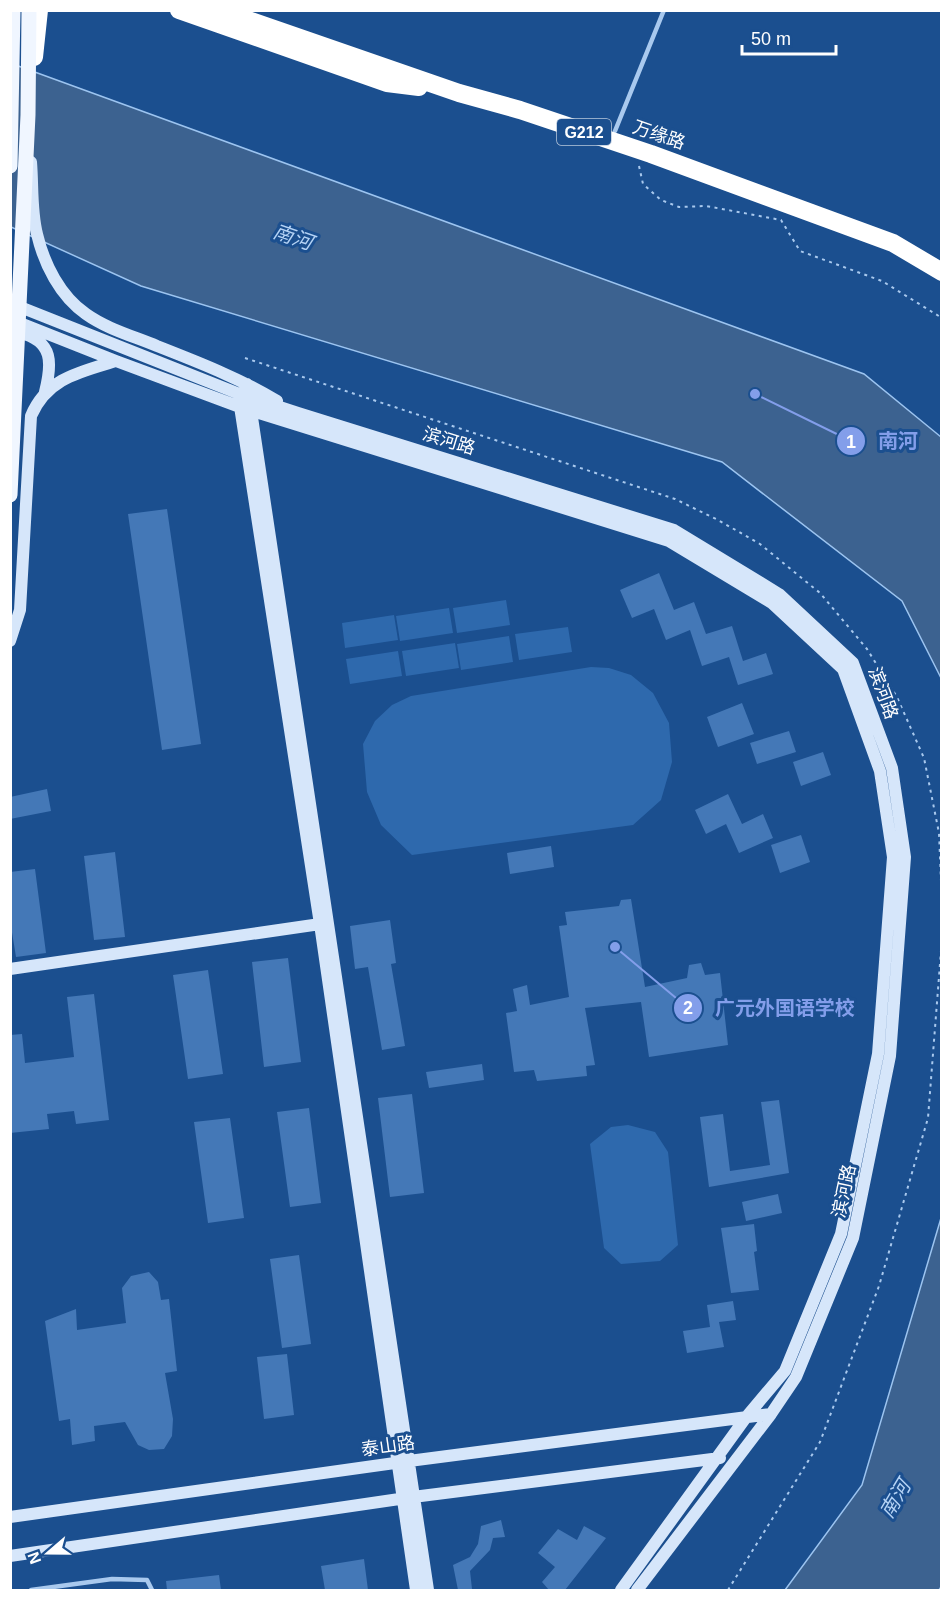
<svg xmlns="http://www.w3.org/2000/svg" width="952" height="1601" font-family="Arial,'Noto Sans SC',sans-serif">
<rect width="100%" height="100%" fill="#1b4f8f"/>
<!-- green -->
<path fill="#2e69ad" d="M506 600 510 625 457 633 453 608Z
M449 608 453 633 400 641 396 616Z
M394 615 398 640 345 648 342 623Z
M568 627 572 652 519 660 515 634Z
M509 636 513 662 461 670 457 644Z
M455 643 459 668 406 676 402 651Z
M398 651 402 676 350 684 346 659Z
M591 667 609 668 631 675 653 693 669 723 672 762 661 800 633 825 412 855 381 825 367 792 363 744 375 721 392 705 411 696Z
M628 1125 655 1132 668 1152 678 1245 660 1261 621 1264 604 1248 590 1144 611 1127Z"/>
<!-- water -->
<path fill="#3c6290" stroke="#9cc4f0" stroke-width="1.5" d="M10 63 864 374 941 437V678L902 601 722 462 141 286 11 227Z
M941 1218V1587L939 1590H785L862 1485Z"/>
<!-- building -->
<path fill="#4478b7" d="M167 509 201 744 162 750 128 514Z
M659 573 674 610 694 602 706 634 732 626 743 661 766 653 773 674 738 685 729 657 702 666 690 630 666 640 654 609 632 618 620 590Z
M742 703 754 734 718 747 707 717Z
M789 731 796 752 757 764 750 743Z
M823 752 831 775 801 786 793 762Z
M47 789 51 811 10 819V797Z
M728 794 742 824 763 814 773 838 739 853 726 824 706 834 695 810Z
M801 835 810 862 780 873 771 845Z
M551 846 554 867 510 874 507 853Z
M115 852 125 937 94 940 84 856Z
M35 869 46 953 16 957 10 920V872Z
M631 899 645 987 687 978 689 965 701 963 705 975 720 973 728 1045 649 1057 641 1002 585 1008 595 1065 586 1066 587 1076 537 1081 534 1070 514 1072 506 1013 517 1011 513 989 527 985 530 1005 569 997 559 926 567 925 565 912 619 906 621 900Z
M390 920 396 963 391 964 405 1046 382 1050 368 967 355 969 350 926Z
M288 958 301 1062 264 1067 252 962Z
M208 970 223 1074 188 1079 173 975Z
M94 994 109 1120 76 1124 74 1111 47 1114 49 1129 10 1133V1035L22 1034 25 1063 74 1057 67 997Z
M482 1064 484 1080 429 1088 426 1072Z
M412 1094 424 1193 390 1197 378 1098Z
M779 1100 789 1173 709 1187 700 1117 723 1114 730 1171 770 1165 761 1102Z
M309 1108 321 1203 290 1207 277 1112Z
M230 1118 244 1218 208 1223 194 1122Z
M778 1194 782 1213 746 1221 742 1202Z
M754 1224 757 1251 754 1252 759 1290 731 1293 721 1228Z
M299 1255 311 1344 282 1348 270 1259Z
M149 1272 158 1282 161 1300 169 1299 177 1371 165 1373 173 1419 172 1436 164 1449 149 1450 138 1445 125 1422 94 1426 95 1441 72 1445 70 1419 59 1421 45 1321 76 1309 77 1330 126 1323 122 1288 131 1276Z
M733 1301 736 1320 719 1322 724 1347 687 1353 683 1331 710 1327 707 1305Z
M287 1354 294 1415 264 1419 257 1357Z
M501 1520 505 1537 493 1538 490 1550 470 1571 472 1589 458 1590 453 1565 470 1557 478 1544 481 1526Z
M584 1526 606 1538 565 1590H549L542 1582 555 1567 538 1553 558 1529 577 1540Z
M364 1559 368 1590H325L321 1566Z
M219 1575 221 1590H167L166 1581Z"/>
<g fill="none" stroke-linecap="round" stroke-linejoin="round">
<!-- path -->
<path stroke="#a9c9ee" stroke-width="2" stroke-dasharray="3 4.5" stroke-linecap="butt" d="M639 166 643 184 661 200 679 207 706 206 781 220 800 251 882 281 942 318
M245 358 675 499 718 520 760 544 820 593 867 649 897 697 924 758 939 833 942 905
M728 1590 820 1442 879 1286 928 1118 942 938"/>
<!-- lane -->
<path stroke="#a9c9ee" stroke-width="4.5" d="M615 131 664 10
M31 1590 112 1579 147 1580 152 1590"/>
<!-- secondary -->
<path stroke="#d6e6fa" stroke-width="12" d="M31 162C33 185 31 211 37 234 44 264 60 296 86 314 107 329 133 336 157 346 198 362 239 378 277 401
M10 303 237 393 298 413 674 530 779 594 853 663 892 768 905 857 890 1056 853 1238 796 1377 771 1414 637 1590
M10 319 116 361 240 407 669 541 772 603 843 669 880 771 893 857 878 1054 841 1234 785 1371 747 1416 621 1590
M20 333C54 341 52 364 45 392
M247 384 428 1590
M239 400 320 924 416 1590
M10 641 20 610 31 416C47 378 80 372 116 361
M10 969 327 923
M10 1517 409 1461 771 1414
M10 1556 413 1497 720 1458"/>
<!-- primary -->
<path stroke="#f0f6ff" stroke-width="15" d="M10 166 13 10"/>
<!-- highway -->
<path stroke="#fff" stroke-width="18" d="M179 10 387 83 419 87
M219 10 459 93 520 110 651 154 893 243 942 272
M34 57 39 10"/>
<!-- primary-bridge -->
<path stroke="#f0f6ff" stroke-width="15" d="M10 495 28 115 29 10"/>
</g>
<g text-anchor="middle" dominant-baseline="central" stroke-width="6" stroke-linejoin="round" paint-order="stroke">
<!-- shield labels -->
<rect fill="#1b4f8f" stroke="#bbcadd" stroke-width="1.5" x="557" y="119" width="54" height="26" rx="4.5"/>
<g font-size="16" font-weight="bold" fill="#fff">
<text x="584" y="132">G212</text>
</g>
<!-- street labels -->
<g font-size="18" fill="#fff" stroke="#1b4f8f">
<text transform="translate(659 135) rotate(19)">万缘路</text>
<text transform="translate(449 441) rotate(17)">滨河路</text>
<text transform="translate(883 693) rotate(70)">滨河路</text>
<text transform="translate(844 1191) rotate(-78)">滨河路</text>
<text transform="translate(388 1446) rotate(-8)">泰山路</text>
</g>
<!-- water labels -->
<g font-size="20" font-style="italic" fill="#b5d3f5" stroke="#1b4f8f">
<text transform="translate(293 237) rotate(19)">南河</text>
<text transform="translate(895 1499) rotate(-59)">南河</text>
</g>
</g>
<!-- callouts -->
<path fill="none" stroke="#839eea" stroke-width="2" d="M755 394L851 441M615 947L688 1008"/>
<g fill="#839eea" stroke="#1b4f8f" stroke-width="2">
<circle cx="755" cy="394" r="6"/>
<circle cx="615" cy="947" r="6"/>
<circle cx="851" cy="441" r="15"/>
<circle cx="688" cy="1008" r="15"/>
</g>
<g font-size="18" text-anchor="middle" font-weight="bold" fill="#fff">
<text x="851" y="448">1</text>
<text x="688" y="1014">2</text>
</g>
<g font-size="20" text-anchor="middle" font-weight="bold" fill="#839eea" stroke="#1b4f8f" stroke-width="6" stroke-linejoin="round" paint-order="stroke">
<text x="898" y="448">南河</text>
<text x="785" y="1015">广元外国语学校</text>
</g>
<!-- border -->
<rect width="952" height="1601" fill="none" stroke="#ffffff" stroke-width="24"/>
<!-- north arrow -->
<g transform="translate(48 1553) rotate(250)" stroke="#1b4f8f" stroke-width="4.5" paint-order="stroke">
<path d="M0-4.5L10 22L0 15L-10 22Z" fill="#ffffff"/>
<text y="-9" font-size="16" font-weight="bold" text-anchor="middle" fill="#ffffff">N</text>
</g>
<!-- scale -->
<path d="M742 45v9h94v-9" fill="none" stroke="#ffffff" stroke-width="3"/>
<text x="751" y="45" font-size="18" fill="#ffffff" stroke="#1b4f8f" stroke-width="4.5" paint-order="stroke">50 m</text>
</svg>
